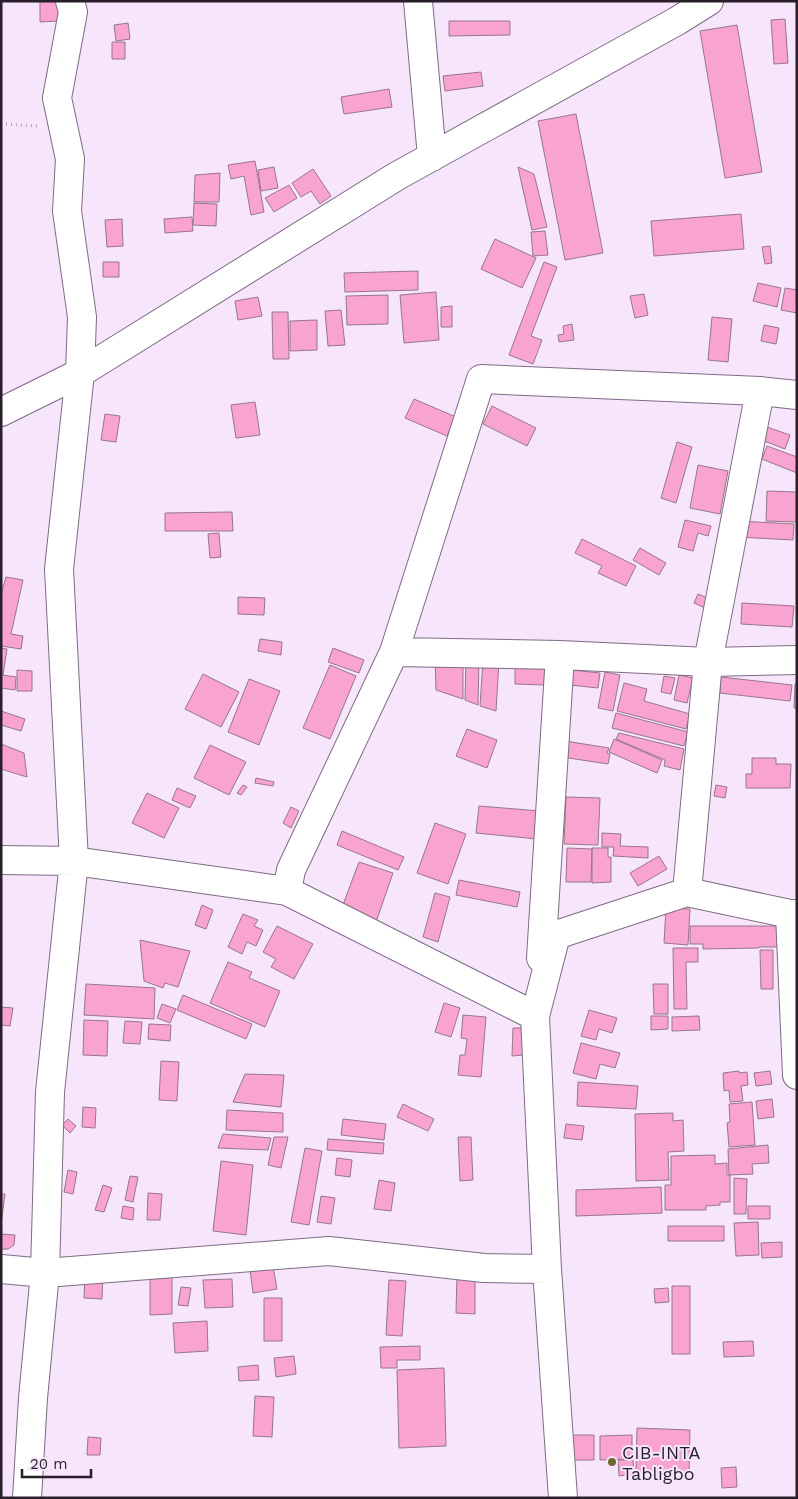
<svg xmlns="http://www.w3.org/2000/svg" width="798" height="1499" font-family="'Work Sans',sans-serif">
<rect width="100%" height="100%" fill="#f7e5fc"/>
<!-- building -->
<path fill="#f9a3d1" stroke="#977788" d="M40 1H59V21L40 22Z
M785 19 788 63 774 64 771 20Z
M449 21H510V35L449 36Z
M128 23 130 39 116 41 114 25Z
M737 25 762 172 725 178 700 31Z
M112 42H125V59H112Z
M481 72 483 86 445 91 443 76Z
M389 89 392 107 344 114 341 97Z
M576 114 603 253 565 260 538 121Z
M255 161 264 212 251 215 244 176 231 179 228 165Z
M274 167 278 188 261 191 258 170Z
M518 167 534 174 547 227 532 230Z
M313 169 331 196 320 204 311 191 301 197 292 183Z
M220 173 219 202H194L195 175Z
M289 185 297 198 274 212 265 198Z
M194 203 217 204 216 226 193 225Z
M741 214 744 249 654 256 651 221Z
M192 217 193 231 165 233 164 219Z
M122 219 123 246 107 247 105 220Z
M545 231 548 255 533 256 531 232Z
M495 239 536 258 522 288 481 269Z
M770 246 772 263 765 264 762 247Z
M103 262H119V277H103Z
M544 262 557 267 531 336 542 340 533 364 509 355Z
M418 271V290L345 292 344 273Z
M758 283 781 288 777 307 753 301Z
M785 288 797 290V313L781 310Z
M436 292 439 340 404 343 400 295Z
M644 294 648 315 635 318 630 296Z
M388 295V324L347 325 346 296Z
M258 297 262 316 238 320 235 301Z
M452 306V327H441V307Z
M341 310 345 345 328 346 325 311Z
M272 312H288L289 359H273Z
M712 317 732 319 728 362 708 360Z
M317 320V350L290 351V321Z
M572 324 574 340 559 342 558 335 564 334 563 326Z
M764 325 779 328 776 344 761 341Z
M414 399 456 417 447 436 405 418Z
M255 402 260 435 236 438 231 405Z
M492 406 536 428 527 446 483 424Z
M105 414 120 416 116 442 101 440Z
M764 426 790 435 785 449 759 439Z
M677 442 692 447 676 503 661 498Z
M767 446 797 457V473L762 459Z
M698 465 728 471 720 514 690 508Z
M767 491 797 492V522L766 521Z
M232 512 233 531H165V513Z
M685 520 711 526 708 536 698 533 693 551 678 547Z
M738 521 794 524 793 540 737 537Z
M219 533 221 557 210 558 208 534Z
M582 539 636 566 626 586 598 573 602 566 575 553Z
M640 548 666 563 659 575 633 560Z
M6 577 23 580 11 634 23 636 21 649 1 646V594Z
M698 594 710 599 705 608 694 603Z
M238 597 265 598 264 615 238 614Z
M742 603 794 606 792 627 741 624Z
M260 639 282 642 281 655 258 651Z
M1 648 7 649 3 675 16 677 15 690 1 688Z
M333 648 364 660 359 673 328 662Z
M435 658 463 659V699L436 690Z
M466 659 479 660 478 705 465 700Z
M483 660 499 661 496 711 480 706Z
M330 665 356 676 330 739 303 728Z
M515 667 545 668 544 685 515 684Z
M562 669 600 673 598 688 560 684Z
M17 670 32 671V691H17Z
M605 672 620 675 613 711 598 708Z
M203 674 239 692 221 727 185 709Z
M679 675 693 678 687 703 674 700Z
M664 676 675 678 671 694 661 692Z
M721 677 792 685 790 701 720 693Z
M249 679 280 691 259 745 228 732Z
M624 683 647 689 644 701 690 714 686 729 617 711Z
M795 684H797V708H794Z
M1 711 25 719 21 731 1 725Z
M616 713 688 732 684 746 612 728Z
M467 729 497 740 487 768 456 756Z
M619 733 684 749 680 770 664 766 665 760 616 739Z
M614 739 662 760 657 773 609 752Z
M565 741 609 748 607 753 610 754 608 764 562 757Z
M1 744 24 753 27 777 1 769Z
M210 745 246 762 229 795 194 778Z
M752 758H776V764H791L790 788H746V774H752Z
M256 778 274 782 273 786 255 783Z
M243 785 247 787 241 795 237 793Z
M716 785 727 787 725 798 714 796Z
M177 788 196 796 190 808 172 800Z
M147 793 179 808 164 838 132 823Z
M566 797 600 798 598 845 564 844Z
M479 806 540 811 537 839 476 833Z
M291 807 299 811 291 828 283 823Z
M435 823 466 834 448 884 417 873Z
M342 831 404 857 398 870 337 845Z
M602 833 621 834 620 846 648 847V858L613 856 614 847H602Z
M567 848 592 849 591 882H566Z
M592 848H608V857H611V882L592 883Z
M659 856 667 869 638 886 630 873Z
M359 862 393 873 376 922 341 910Z
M459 880 520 892 517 907 456 895Z
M435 893 450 897 438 942 423 937Z
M202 905 213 910 206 929 195 925Z
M666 908 690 909 688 945 664 943Z
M243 914 258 920 254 926 263 930 256 946 247 942 242 954 228 947Z
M277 926 313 944 294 979 271 967 276 959 263 952Z
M690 926H777L778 947H759V948L703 949V944H690Z
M140 940 190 951 178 987 165 983 163 988 144 981Z
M673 948H698V962H686L687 1009H674Z
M760 950H773V989H761Z
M228 962 252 972 249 978 280 991 265 1027 210 1003Z
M86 984 155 988 154 1019 84 1015Z
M653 984H668V1014H654Z
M183 995 252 1024 246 1039 177 1010Z
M444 1003 460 1008 451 1037 435 1032Z
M162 1004 176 1009 170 1023 157 1018Z
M1 1007 13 1008 10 1026 1 1025Z
M589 1010 617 1018 612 1033 599 1029 596 1040 581 1036Z
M463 1015 486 1017 481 1077 458 1075 460 1055H465L467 1039 461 1038Z
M651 1016H668V1029L651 1030Z
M699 1016 700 1030 672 1031V1017Z
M84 1020 108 1021 107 1056 83 1055Z
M125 1021 142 1022 140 1044 123 1043Z
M149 1024 171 1025 170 1041 148 1039Z
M513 1028H523V1055L512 1056Z
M581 1043 620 1053 615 1068 600 1064 596 1079 573 1073Z
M161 1061 179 1062 177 1101 159 1100Z
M739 1071V1073L747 1072 748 1085 741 1086 743 1101 730 1102 729 1090 724 1091 723 1073Z
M770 1071 772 1084 756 1086 754 1073Z
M245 1074 284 1075 281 1107 233 1102Z
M578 1082 638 1086 636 1109 577 1106Z
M772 1099 774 1117 758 1119 756 1101Z
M752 1102 755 1145 729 1147 727 1123 730 1122 729 1104Z
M403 1104 434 1119 428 1131 397 1117Z
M83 1107 96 1108 95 1128 82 1127Z
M227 1110 283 1113V1132L226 1130Z
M673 1113V1121L683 1120 684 1151 668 1152 669 1180 636 1181 635 1114Z
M68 1119 76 1126 70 1133 62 1125Z
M343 1119 386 1124 384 1140 341 1135Z
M566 1124 584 1126 582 1140 564 1138Z
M223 1134 271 1138 268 1150 218 1148Z
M274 1137H288L281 1168 268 1165Z
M458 1137H471L473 1180 460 1181Z
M328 1139 384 1143 383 1154 327 1150Z
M768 1145 769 1163 752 1164 753 1174 729 1175 728 1149Z
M305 1148 322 1151 309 1225 291 1222Z
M715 1155V1164L727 1163V1175H730V1202H720V1205L706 1206V1210H665V1185H671V1156Z
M337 1158 352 1160 350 1177 335 1175Z
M221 1161 253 1165 246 1235 213 1231Z
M68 1170 77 1172 73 1194 64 1192Z
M130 1176 138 1177 133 1202 125 1200Z
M734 1178 747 1179 746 1214H734Z
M379 1180 395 1183 391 1211 374 1209Z
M103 1185 112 1188 104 1212 95 1210Z
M661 1187 662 1213 576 1216V1190Z
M148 1193 162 1194 160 1220H147Z
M1 1194H5L1 1224Z
M321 1196 335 1198 331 1224 317 1222Z
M123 1206 134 1208 133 1220 121 1218Z
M748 1206H770V1219H748Z
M758 1222 759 1255 736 1256 734 1223Z
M668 1226H724V1241H668Z
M1 1234 15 1235 14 1245 8 1249H1Z
M782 1242V1257L762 1258 761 1243Z
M273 1266 277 1289 253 1293 250 1270Z
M85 1272H103L102 1299 84 1298Z
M150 1274 172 1275V1314L150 1315Z
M457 1274H475V1314L456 1313Z
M232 1279 233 1307 205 1308 203 1280Z
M389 1280 406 1281 402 1336 386 1335Z
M672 1286H690V1354H672Z
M181 1287 191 1288 188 1306 178 1305Z
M668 1288 669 1302 655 1303 654 1289Z
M264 1298H282V1341H264Z
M207 1321 208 1351 175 1353 173 1323Z
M753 1341 754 1356 724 1357 723 1342Z
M420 1346V1360H397V1368H381L380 1347Z
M294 1356 296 1374 276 1377 274 1358Z
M258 1365 259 1380 239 1381 238 1367Z
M444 1368 446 1446 399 1448 397 1370Z
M255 1396 274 1397 272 1437 253 1436Z
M637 1428 690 1430 689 1474 636 1472Z
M565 1435H594V1460H565Z
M632 1435V1459L600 1460V1436Z
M88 1437 101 1438 100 1455H87Z
M618 1460H633L634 1474 619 1476Z
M736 1467 737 1487 722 1488 721 1468Z"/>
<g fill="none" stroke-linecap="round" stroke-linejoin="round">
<!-- minor casing -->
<g stroke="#7f6b84" stroke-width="30">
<path id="minor" d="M418 1 432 157
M1 412 80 373 397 176 677 21 709 1
M394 652 560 655 708 662 797 660
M1 860 74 861 287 891 535 1016
M287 891 291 870 394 652 481 379 760 391 797 395
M687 892 708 662 760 391
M790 914 797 1075
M541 958 560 655
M1 1269 45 1273 329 1251 484 1268 547 1269
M27 1498 33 1398 45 1273 50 1092 74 861 59 569 80 373 82 317 67 211 70 159 57 98 73 12 70 1
M563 1498 547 1269 535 1016 556 935 687 892 790 914H797"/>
</g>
<!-- path -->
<path stroke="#b6a6ba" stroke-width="3" stroke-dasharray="1 4" stroke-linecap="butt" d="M1 124 38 126"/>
<!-- minor -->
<use href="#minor" stroke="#fff" stroke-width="28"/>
</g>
<!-- markers -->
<circle fill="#726834" stroke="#f7e5fc" stroke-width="2" cx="612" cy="1462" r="5"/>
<g text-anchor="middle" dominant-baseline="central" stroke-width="4" stroke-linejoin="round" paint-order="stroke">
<!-- poi labels -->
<g font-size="18" fill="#281f2a" stroke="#f7e5fc" text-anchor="start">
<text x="622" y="1452">CIB-INTA<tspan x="622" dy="21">Tabligbo</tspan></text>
</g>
</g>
<!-- border -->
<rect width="798" height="1499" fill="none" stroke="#281f2a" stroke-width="5"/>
<!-- scale -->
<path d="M22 1469v8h69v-8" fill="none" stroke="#281f2a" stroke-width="2.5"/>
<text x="30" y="1469" font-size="15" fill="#281f2a" stroke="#f7e5fc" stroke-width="4" paint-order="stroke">20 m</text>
</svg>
